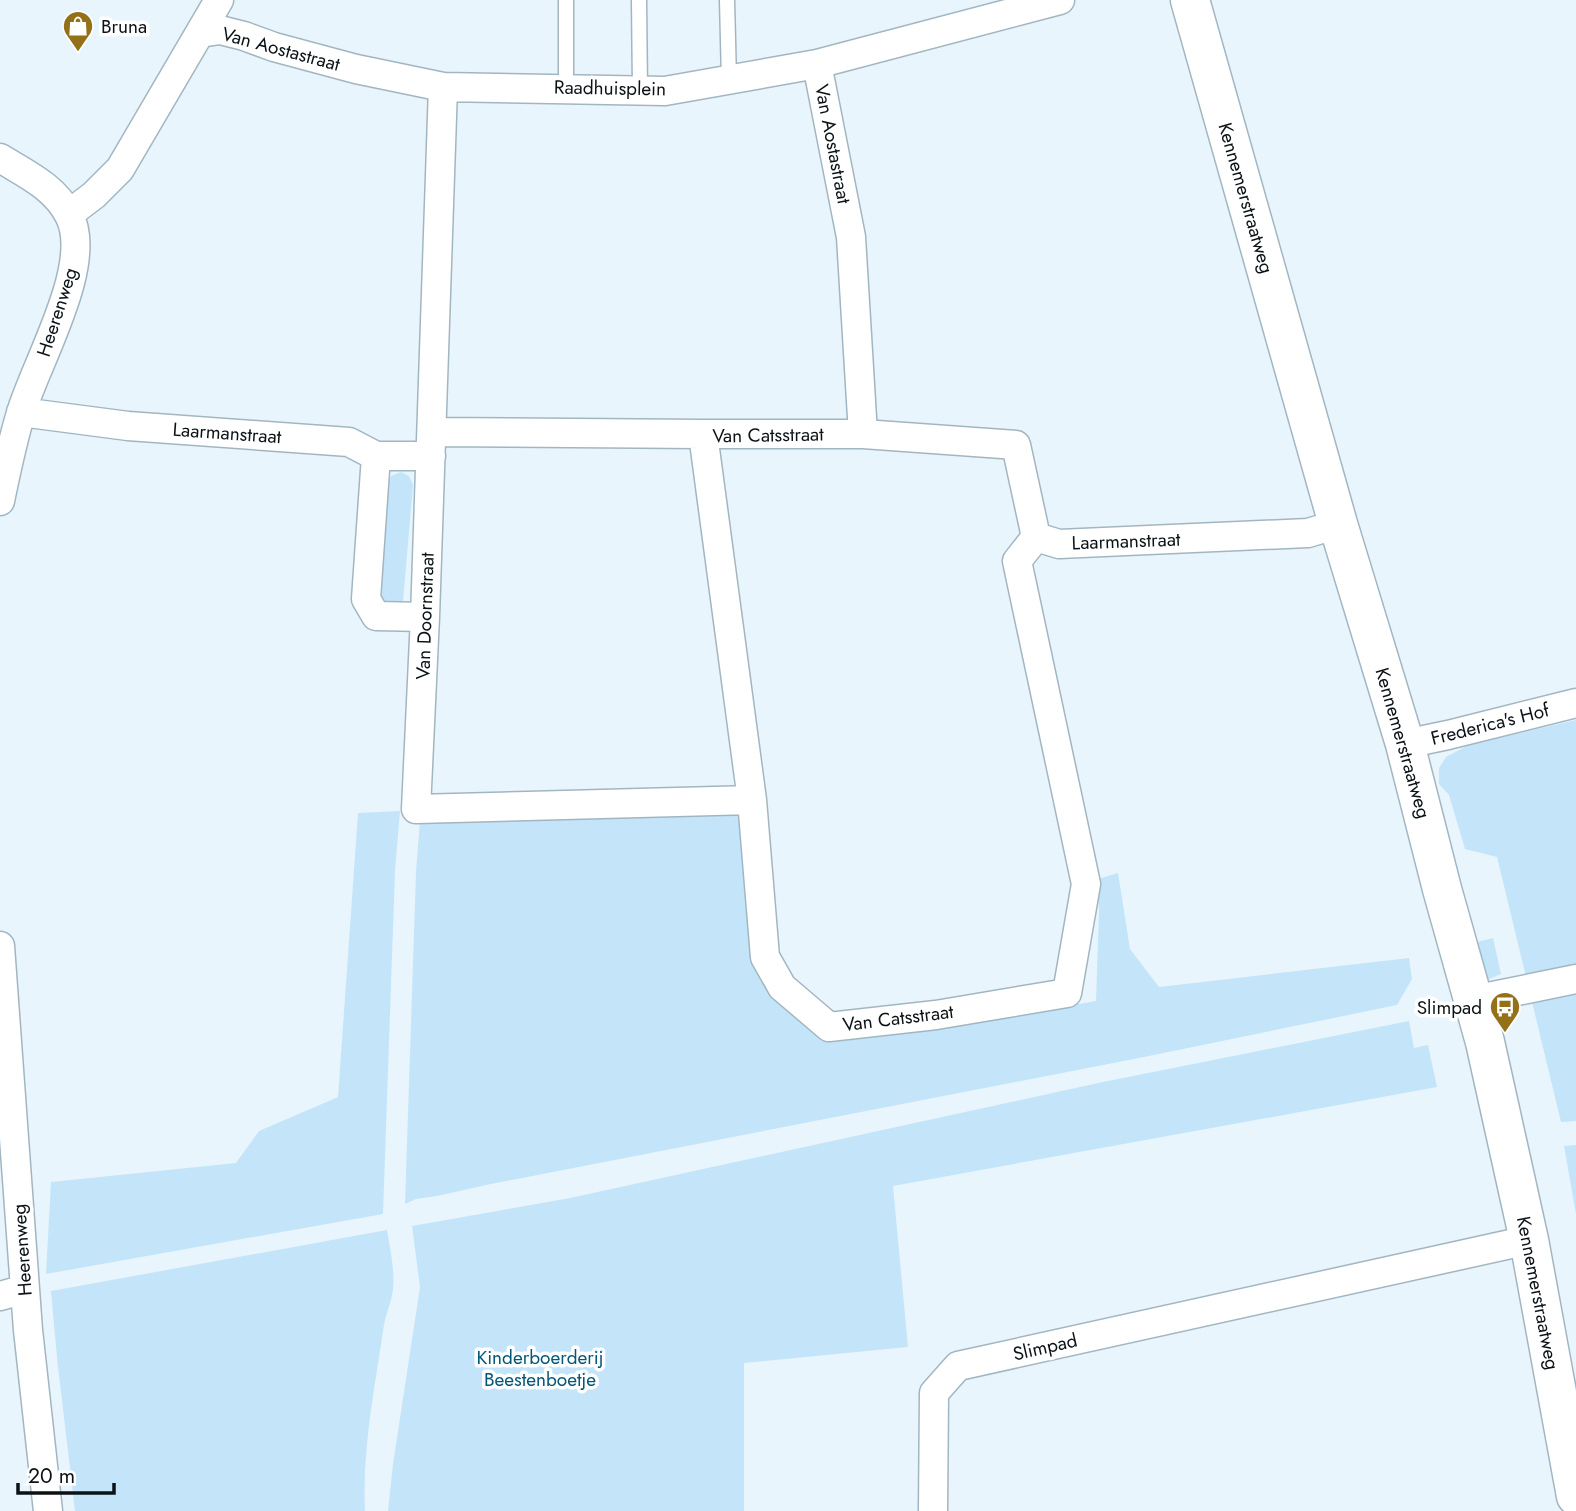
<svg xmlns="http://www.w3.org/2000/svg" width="1576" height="1511" font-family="Jost,sans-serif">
<rect width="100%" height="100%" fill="#e8f5fd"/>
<!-- green -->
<path fill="#c4e5f9" d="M401 472 409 476 413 485 403 602 378 601 386 490 391 476Z
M1576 720V1121L1561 1122 1497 857 1465 849 1449 795 1439 784V768L1446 757 1474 742 1503 737Z
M400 811 395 871 383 1214 46 1274 51 1182 236 1163 259 1131 338 1097 358 813Z
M743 815 758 970 764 985 822 1034 956 1026 1096 1001 1099 912 1098 879 1118 873 1130 949 1159 987 1409 958 1412 979 1397 1005 1144 1057 491 1184 437 1196 416 1199 405 1204 416 872 420 820Z
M1493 938 1501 974 1487 980 1477 942Z
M1409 1021 1414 1048 1428 1045 1437 1087 893 1186 908 1347 744 1363V1511H388L393 1464 420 1287 412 1226 570 1198 1103 1082Z
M1576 1145V1214L1564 1146Z
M387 1230C390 1249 395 1270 393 1289 392 1301 386 1313 384 1325 375 1386 362 1449 365 1511H75L57 1358 51 1291Z"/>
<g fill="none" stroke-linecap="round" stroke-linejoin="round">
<!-- service casing -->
<g stroke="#a2b6c2" stroke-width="17">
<path id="service" d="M566 0V88
M639 0 640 90
M727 0 729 80"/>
</g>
<!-- minor casing -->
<g stroke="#a2b6c2" stroke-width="31">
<path id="minor" d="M200 33 220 30 244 36 274 47 356 69 443 87 665 91 817 64 1060 0
M817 64 851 237 863 434
M443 87 425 617 416 809 752 800
M0 158C26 174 55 187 69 215 95 264 36 362 21 413 12 442 6 472 0 501
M69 214 94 195 120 169 219 0
M21 412 128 426 349 442 376 456H431
M432 432 703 434
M703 434H863L1016 445 1036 537 1017 561 1086 884 1067 993 936 1015 829 1027 782 987 765 957 752 800Z
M376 456 366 599 376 616 425 617
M1036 537 1059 544 1308 533 1338 524
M1405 744 1448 735 1576 703
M0 946 28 1330 48 1511
M1473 1000 1576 979
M0 1296 25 1289
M933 1511 934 1393 958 1366 1529 1240"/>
</g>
<!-- primary casing -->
<g stroke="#a2b6c2" stroke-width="41">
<path id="primary" d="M1190 0 1338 524 1405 744 1442 889 1485 1042 1529 1240 1576 1496"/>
</g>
<!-- service -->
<use href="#service" stroke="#fff" stroke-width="14"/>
<!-- minor -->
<use href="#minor" stroke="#fff" stroke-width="28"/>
<!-- primary -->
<use href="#primary" stroke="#fff" stroke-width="38"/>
</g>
<!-- icons -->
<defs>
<g id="shop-pin" transform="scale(1.575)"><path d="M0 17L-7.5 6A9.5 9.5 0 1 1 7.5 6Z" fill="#947119" stroke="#fff"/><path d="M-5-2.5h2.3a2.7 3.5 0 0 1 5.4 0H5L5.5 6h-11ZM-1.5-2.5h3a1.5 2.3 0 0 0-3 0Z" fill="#fff"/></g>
<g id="bus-pin" transform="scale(1.575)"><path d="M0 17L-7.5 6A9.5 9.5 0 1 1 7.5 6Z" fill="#947119" stroke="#fff"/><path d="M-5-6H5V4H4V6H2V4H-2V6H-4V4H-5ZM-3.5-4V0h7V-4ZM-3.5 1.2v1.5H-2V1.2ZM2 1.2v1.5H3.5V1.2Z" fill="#fff"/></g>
</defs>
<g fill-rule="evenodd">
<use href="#shop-pin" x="78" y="26"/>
<use href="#bus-pin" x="1505" y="1007"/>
</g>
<g text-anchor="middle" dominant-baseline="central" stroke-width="7" stroke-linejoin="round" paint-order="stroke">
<!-- poi labels -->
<g font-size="19" fill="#0b1216" stroke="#fff" text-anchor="start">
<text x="101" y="26">Bruna</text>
<text x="1482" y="1007" text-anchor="end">Slimpad</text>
</g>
<!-- street labels -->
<g font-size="19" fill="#0b1216" stroke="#fff">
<text transform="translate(281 49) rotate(15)">Van Aostastraat</text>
<text transform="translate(610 88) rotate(1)">Raadhuisplein</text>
<text transform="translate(833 144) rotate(79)">Van Aostastraat</text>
<text transform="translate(1246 198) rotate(74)">Kennemerstraatweg</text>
<text transform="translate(57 312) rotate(-72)">Heerenweg</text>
<text transform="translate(227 433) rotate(4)">Laarmanstraat</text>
<text transform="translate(768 435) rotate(-1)">Van Catsstraat</text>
<text transform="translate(1126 541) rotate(-2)">Laarmanstraat</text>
<text transform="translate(425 616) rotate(-88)">Van Doornstraat</text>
<text transform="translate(1490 724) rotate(-14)">Frederica's Hof</text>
<text transform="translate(1403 743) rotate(74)">Kennemerstraatweg</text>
<text transform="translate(898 1018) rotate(-7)">Van Catsstraat</text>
<text transform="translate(22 1250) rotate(-94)">Heerenweg</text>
<text transform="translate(1538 1293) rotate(79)">Kennemerstraatweg</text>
<text transform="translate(1045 1347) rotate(-13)">Slimpad</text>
</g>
<!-- park labels -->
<g font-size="19" fill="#045779" stroke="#fff">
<text x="540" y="1357">Kinderboerderij<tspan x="540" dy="22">Beestenboetje</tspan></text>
</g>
</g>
<!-- scale -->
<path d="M18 1483v10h96v-10" fill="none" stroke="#0b1216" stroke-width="3.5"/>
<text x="28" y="1483" font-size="21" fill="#0b1216" stroke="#ffffff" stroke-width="5" paint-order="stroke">20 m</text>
</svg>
